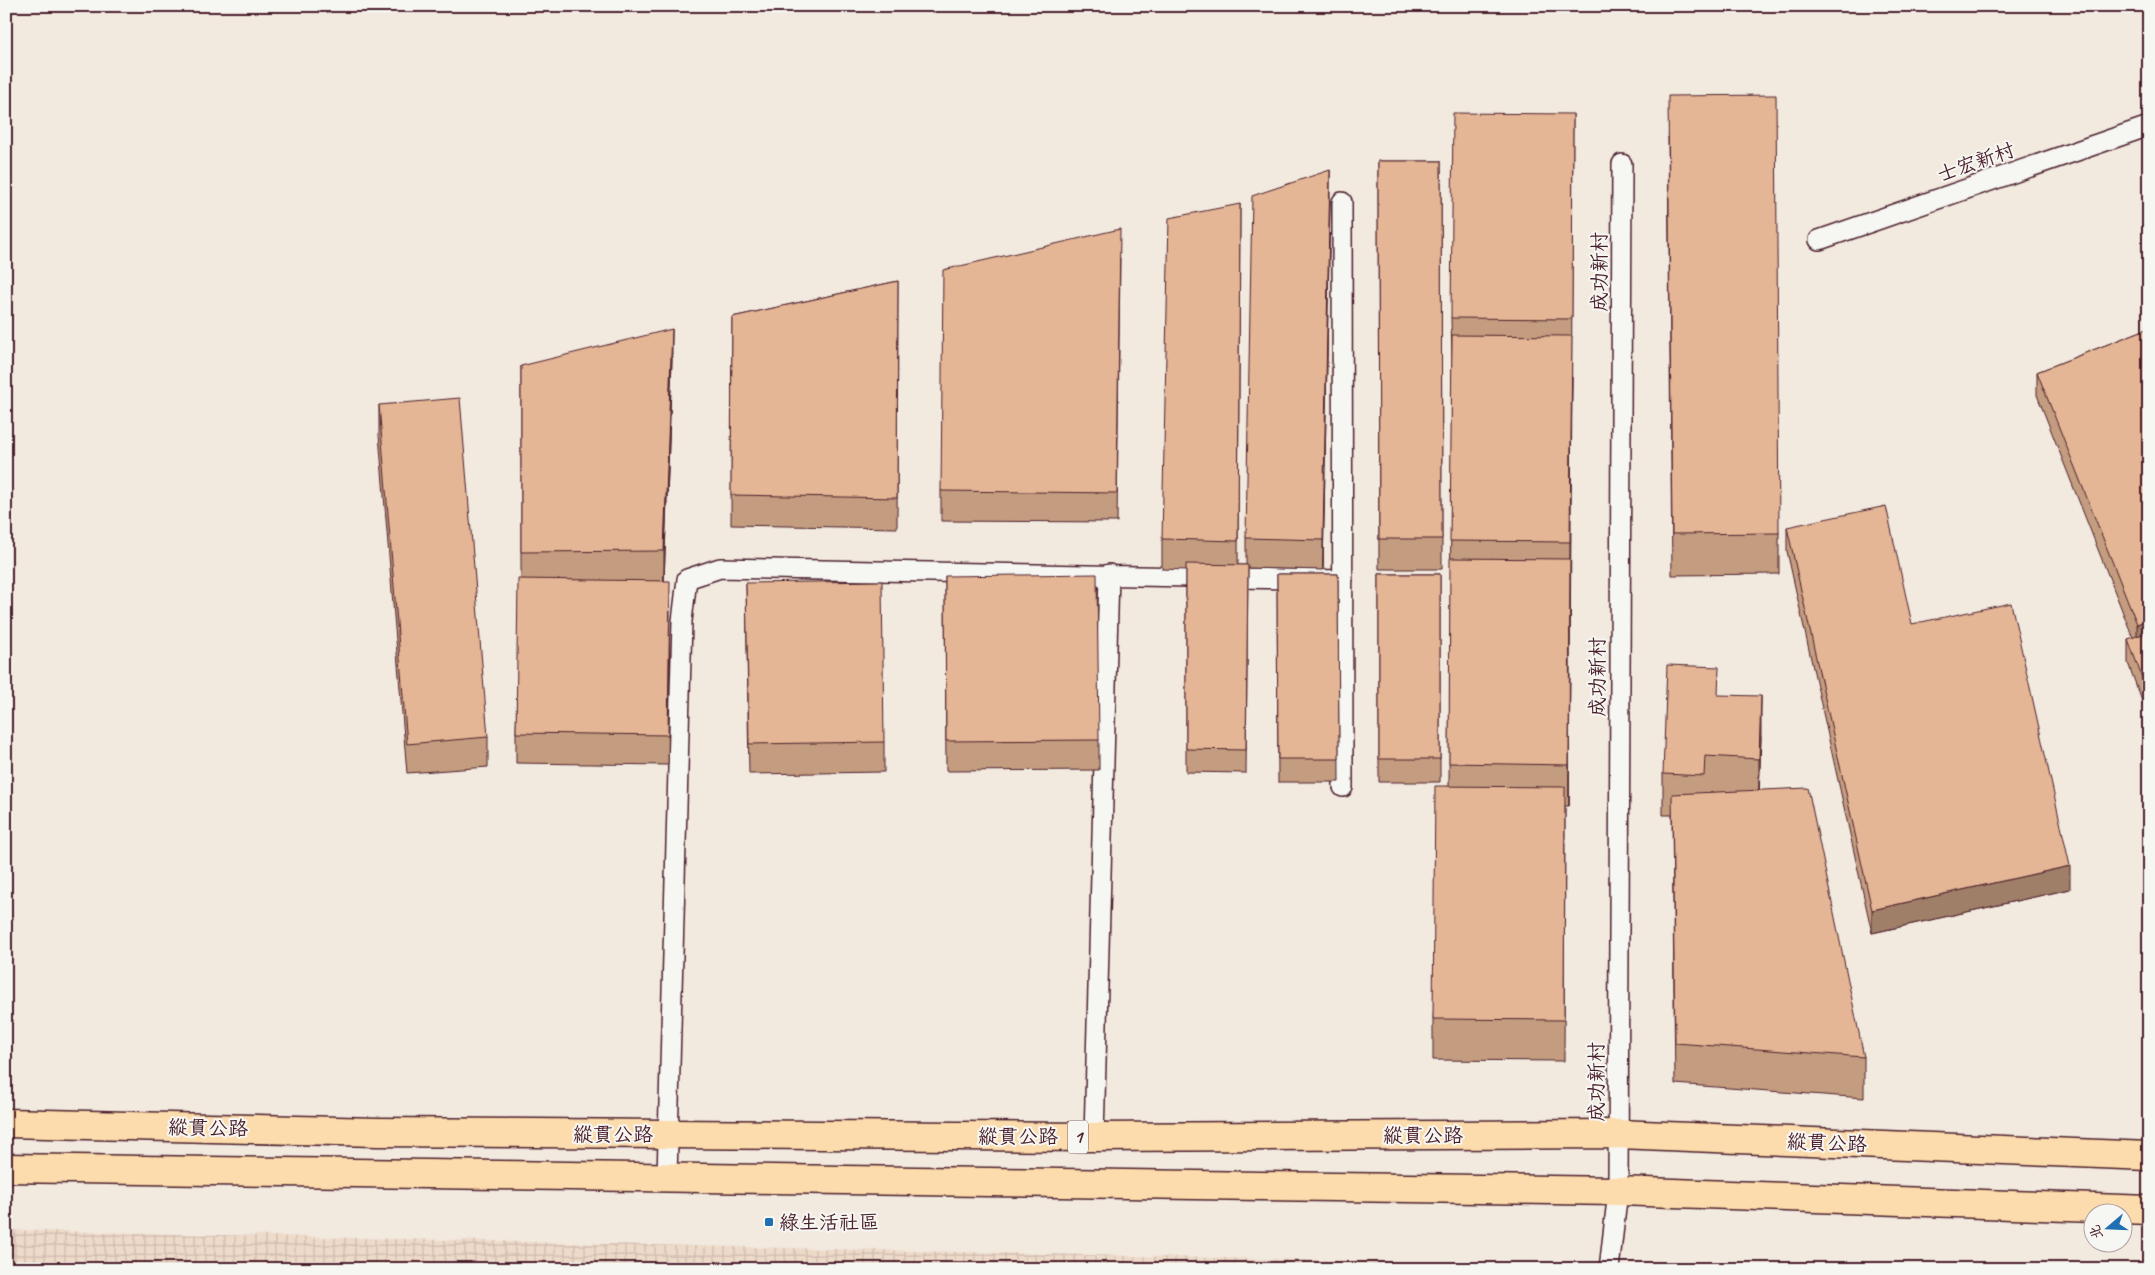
<svg xmlns="http://www.w3.org/2000/svg" width="2155" height="1275" font-family="Caveat,'LXGW WenKai TC',sans-serif">
<defs>
<pattern id="industrial-grid" width="8" height="8" patternUnits="userSpaceOnUse" patternTransform="scale(1.25)"><rect width="8" height="8" fill="#eedac9"/><path d="M0 4h8M4 0v8" fill="none" stroke="#cebbad"/></pattern>
</defs>
<rect width="100%" height="100%" fill="#f2e9df"/>
<filter id="ink" filterUnits="userSpaceOnUse"><feTurbulence type="fractalNoise" baseFrequency=".02" numOctaves="2"/><feDisplacementMap in="SourceGraphic" scale="10" xChannelSelector="R" yChannelSelector="G"/><feConvolveMatrix kernelMatrix="1 2 1 2 8 2 1 2 1" color-interpolation-filters="sRGB"/></filter>
<g filter="url(#ink)">
<!-- industrial -->
<path fill="url(#industrial-grid)" d="M6 1230 1694 1269H6Z"/>
<g fill="none" stroke-linecap="round" stroke-linejoin="round">
<!-- service casing -->
<g stroke="#4a1f2b" stroke-width="22">
<path id="service" d="M1342 202 1343 787
M1819 240 2149 126
M1094 1137 1109 574
M667 1177 682 621 687 579 720 568 1343 580
M1609 1269 1618 1191 1622 164"/>
</g>
<!-- primary casing -->
<g stroke="#4a1f2b" stroke-width="31">
<path id="primary" d="M6 1123 377 1132 668 1134 1094 1137 1618 1134 2149 1156
M6 1168 1618 1191 2149 1210"/>
</g>
<!-- service -->
<use href="#service" stroke="#f6f6f2" stroke-width="19"/>
<!-- primary -->
<use href="#primary" stroke="#fcdcac" stroke-width="28"/>
</g>
<!-- wall -->
<path fill="#c49d80" stroke="#4a1f2b" d="M1573 114 1569 806H1565L1564 1061 1433 1060V1019L1449 786 1452 359 1451 318Z
M1668 137 1779 533V574L1672 575Z
M1378 161H1441L1442 569H1379Z
M1330 200 1323 570 1248 568 1246 773 1186 772V570L1162 569V539L1240 204 1238 565H1246V538Z
M1120 258 1117 522 941 521V491Z
M898 281 897 528 731 525 732 317Z
M2149 328V720L2128 663V639L2133 638 2037 395V372Z
M672 359 664 581 670 611 668 765 516 763V733L521 579V366Z
M379 405 488 737V767L407 773 379 435Z
M1787 527 1912 624 2070 889 1872 933 1787 551Z
M1277 574H1338L1339 782H1278Z
M1379 574H1440V782H1379Z
M945 576 1099 740V770L946 771Z
M746 583 884 742V772L749 774Z
M1719 695 1761 737 1759 790 1864 1057V1098L1675 1084 1672 815H1663V774Z"/>
<!-- shaded-wall -->
<path fill="#a07f68" stroke="#4a1f2b" d="M1330 170V200L1323 570V540Z
M672 329V359L664 581V551Z
M1572 377 1569 806 1570 542Z
M2149 619V643L2137 647V624Z
M1761 696V737L1759 800V759Z
M2070 866V889L1872 933V910Z"/>
<!-- building -->
<path fill="#e4b695" stroke="#4a1f2b" d="M1776 95 1779 533 1672 534 1668 96Z
M1453 113 1573 114 1572 319 1451 318Z
M1378 161H1441L1442 539H1379Z
M1330 170 1323 540 1246 538 1252 196Z
M1240 204 1238 541 1162 539 1169 218Z
M1120 229 1117 493 941 491 943 270Z
M898 281 897 498 731 495 732 317Z
M2149 328V619L2137 624 2037 372Z
M672 329 664 551 521 552V366Z
M1452 335 1572 336 1570 542 1450 541Z
M460 398 488 737 407 744 379 405Z
M1886 506 1912 624 2011 603 2070 866 1872 910 1787 527Z
M1450 558 1570 559 1569 765 1449 763Z
M1186 564 1248 565 1246 750 1186 749Z
M1097 574 1099 740 946 741 945 576Z
M1277 574H1338L1339 759H1278Z
M1379 574H1440V759H1379Z
M518 579 670 581 668 735 516 733Z
M882 581 884 742 749 744 746 583Z
M2149 632V697L2128 639Z
M1667 665 1719 667 1718 695 1761 696 1759 759 1705 756 1704 776 1663 774Z
M1435 786 1565 787 1564 1020 1433 1019Z
M1808 788 1864 1057 1675 1043 1672 794Z"/>
</g>
<!-- markers -->
<rect fill="#1f6fb2" stroke="#f6f6f2" stroke-width="2" x="764" y="1217" width="10" height="10" rx="2.5"/>
<g text-anchor="middle" dominant-baseline="central" stroke-width="4" stroke-linejoin="round" paint-order="stroke">
<!-- shield labels -->
<rect fill="#f6f6f2" stroke="#7e6067" stroke-width="1" x="1068" y="1120.5" width="20" height="33" rx="4"/>
<g font-size="19" font-weight="bold" fill="#4a1f2b">
<text x="1078" y="1137">1</text>
</g>
<!-- street labels -->
<g font-size="20" fill="#4a1f2b" stroke="#f6f6f2">
<text transform="translate(1976 162) rotate(-19)">士宏新村</text>
<text transform="translate(1599 272) rotate(-90)">成功新村</text>
<text transform="translate(1597 677) rotate(-90)">成功新村</text>
<text transform="translate(1596 1082) rotate(-90)">成功新村</text>
<text transform="translate(208 1128) rotate(1)">縱貫公路</text>
<text x="613" y="1134">縱貫公路</text>
<text x="1423" y="1135">縱貫公路</text>
<text x="1018" y="1136">縱貫公路</text>
<text transform="translate(1827 1143) rotate(2)">縱貫公路</text>
</g>
<!-- poi labels -->
<g font-size="20" fill="#4a1f2b" stroke="#f6f6f2" text-anchor="start">
<text x="779" y="1222">綠生活社區</text>
</g>
</g>
<!-- margin -->
<rect width="2155" height="1275" fill="none" stroke="#f6f6f2" stroke-width="25"/>
<rect x="12" y="12" width="2130" height="1250" fill="none" stroke="#4a1f2b" stroke-width="2" filter="url(#ink)"/>
<!-- north arrow -->
<g transform="translate(2108 1228) rotate(251)"><circle r="24" fill="#f6f6f2" stroke="#b1a0a2"/>
<path d="M0-4L9 19L0 12L-9 19Z" fill="#1f6fb2"/>
<text y="-8" font-size="14" font-weight="bold" text-anchor="middle" fill="#4a1f2b">北</text>
</g>
</svg>
